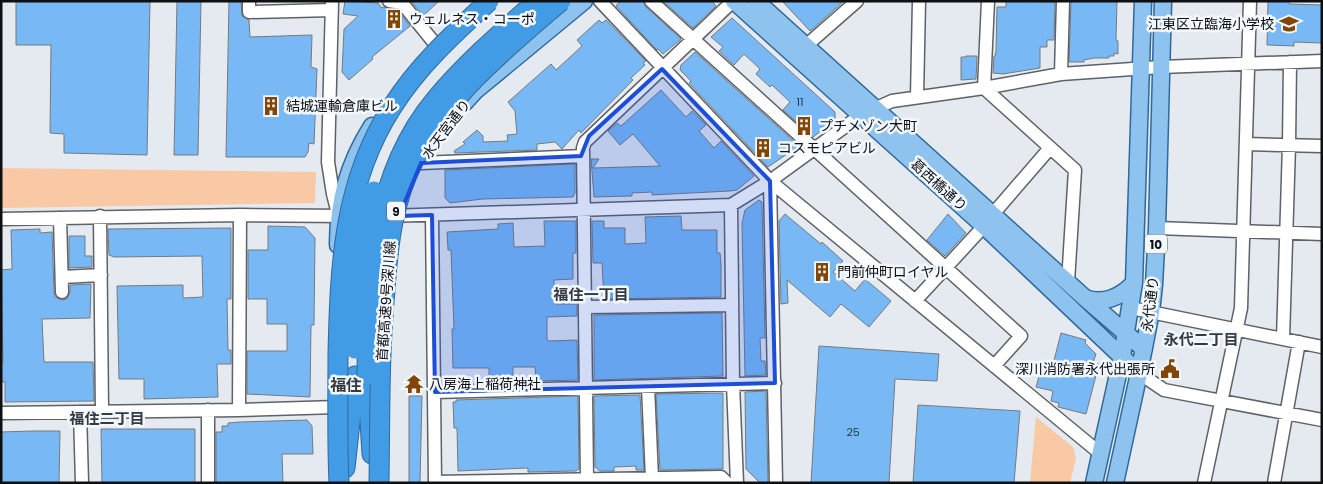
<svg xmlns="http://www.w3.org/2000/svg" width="1323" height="484" font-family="Poppins,'Noto Sans JP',sans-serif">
<rect width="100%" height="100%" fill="#e4eaf0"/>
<!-- green -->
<path fill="#f8c9a4" d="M1 168 316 172 315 203 1 208Z
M1036 417 1073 447 1076 458 1070 483H1030Z"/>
<!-- building -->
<path fill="#78b9f5" stroke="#757a7f" d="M16 1H150L147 155 64 153V134L50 133 51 45H16Z
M177 1H201L198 155H174Z
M229 1H241L242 16 249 20 250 37 312 35 311 67 317 69 314 144 309 143 308 152 305 157H226Z
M345 1 378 3 382 8 384 7 398 11 410 26 372 57 373 59 349 80 342 72 344 29 358 16 343 14Z
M411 1H439L423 16Z
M620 1H643L646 7 681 39 663 54 658 49 657 50 616 6Z
M663 1H712L716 6 693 28Z
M782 1H844L810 31Z
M1006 1 1055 2 1054 40H1047V47H1040V68L1003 74 993 73 994 56H995L996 51 997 7H1006Z
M1071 1H1117L1116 40 1118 41V54L1114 53V56H1109V58H1094L1084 60V62H1069Z
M1268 1H1289V4L1322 5V43L1294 42V46L1267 45Z
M732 18 835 112V120L813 137 783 110 790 102 772 85 770 87 756 74 760 69 744 54 734 65 719 51 723 47 711 37Z
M599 20 602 23 606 20 646 61 643 63 645 65 631 78 633 80 581 133 579 130 562 149 555 142 537 144V150L455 153 454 151 465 144 463 142 477 130 483 136V142L508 141 507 135 517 134 515 111 508 102 551 64 556 70 582 46 577 40Z
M695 52 799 146 768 167 689 83 691 81 680 70 681 65Z
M966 56H977L976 79 961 80V57H966Z
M661 90 686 117 692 111 706 125 699 131 714 148 721 141 754 176 737 190 730 191 652 195V192L632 193V196L594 197 591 159H599L593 168 660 166 633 134 620 145 608 131 617 123 621 126Z
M575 164V193L573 197 483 199 450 203 445 198V170Z
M759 200 762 202 765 338H760L761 361H765L766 375 745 376 742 223 745 210Z
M785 214 821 244 822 242 843 261 833 272 855 291 865 279 891 301 869 327 841 304 830 317 787 280 788 303 781 304 779 221Z
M948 214 966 233 945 256 927 240Z
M681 216 682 230H717V253H720L721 263V297L604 299 602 263H593L592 221H604V228H625V244L646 243 645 217Z
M544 221H576V253H573V279L554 280 555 302 556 304H577V316L547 317V339L549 341 577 340 578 380 536 381 535 367H513V382H489V368H453L452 329H454L451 250H448L447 232 498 229V224L513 223 514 247 545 246Z
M268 226 305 227 315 238 314 325H311L310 397 247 394V351H287V324H267V299H248V250H268Z
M231 228V299H227L228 350H231V364H217L218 397 144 399V379H119L117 286 183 285V298L203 297 202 256 114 257 109 255 108 229Z
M40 229V233L52 232 54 292 55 297 62 300 67 299 70 292V285L91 284 90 318 42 319 44 362H93L94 401 5 402V382H1V362H3L1 270 12 269 11 230Z
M69 236H85V256H92V267L69 268Z
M722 313 723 376 594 380V315Z
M1061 333 1086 340 1085 343 1096 354 1093 363 1099 364 1086 414 1058 407 1059 403 1051 401 1053 391 1036 387 1040 373 1050 376Z
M819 346 939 354 937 381 895 379 889 483H811Z
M766 391 768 483H760L746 469 745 392Z
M723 393V469L660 470 656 394Z
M640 395 644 470H636V466L614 467V471H600L595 467 594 396Z
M409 396H422L420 483H409Z
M578 396 579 469 576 471 528 472V468L458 471 457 428H454L453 402H456V400Z
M918 405 1020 411 1014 483H913Z
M307 420 312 426 313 454H282L283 483H216V432H222V426H228V423L240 422Z
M101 429H195V483H102Z
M31 431H60L59 483H1V432Z"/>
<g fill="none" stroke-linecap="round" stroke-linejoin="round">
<!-- minor casing -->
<g stroke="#5d6267" stroke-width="15">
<path id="minor" d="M249 1V12L332 10
M332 1 328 162 333 194 338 214
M389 1 402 3 436 45
M600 1 770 181 1101 454
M651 1 1021 336 994 366
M988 1 984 88 1075 170 1068 282
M800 51 857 1
M1061 74 1063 1
M917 97 919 1
M1246 144 1322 146
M421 163 583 156
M770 181 776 483
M731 205 733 384 737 483
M993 214 1050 148
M432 215 435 483
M100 216 102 412
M388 216 731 205 770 181 861 115 892 101 984 88 1061 74 1161 67 1322 61
M60 218 62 292
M1 219 240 215 348 216
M1157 228 1322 234
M62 277 101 275
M915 301 984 226
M585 307 732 305
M1131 308 1322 347
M1283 339 1289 145 1290 62
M1139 373 1164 390 1322 420
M648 387 652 478
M435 392 775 383
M208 410V483
M239 410 240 215
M80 412 82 483
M1 413 239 410 337 407
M587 479 583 148 585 142 733 1
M435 482 721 477 727 483
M1204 483 1241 308 1250 1
M1274 483 1299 342"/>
</g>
<!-- major casing -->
<g stroke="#2f6a9b" stroke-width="19">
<path id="major" d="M734 1 984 226 1139 373
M756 1 1085 298 1144 349
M464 103 475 91 584 1
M338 245C338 201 348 164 372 126
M1085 298C1103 305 1121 297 1134 283
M1094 483 1122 356 1134 283 1143 1
M1115 483 1139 373 1151 312 1154 285 1157 228 1163 1"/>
</g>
<!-- highway casing -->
<g stroke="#2f6a9b" stroke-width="21">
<path id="highway" d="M367 375 372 454
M345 468 355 376"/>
</g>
<!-- minor -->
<use href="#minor" stroke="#fff" stroke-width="12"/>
<!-- major -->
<use href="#major" stroke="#8ec3ef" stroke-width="16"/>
<!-- highway -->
<use href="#highway" stroke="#429be5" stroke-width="19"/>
<!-- highway-bridge casing -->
<g stroke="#2f6a9b" stroke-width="21" stroke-linecap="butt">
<path id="highway-bridge" d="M355 349C355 296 358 242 374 191
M367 375C368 280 372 175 436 99 466 63 502 32 537 1
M339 483C337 440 338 397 338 354 340 267 343 183 392 107 418 66 453 34 489 1
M379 483C380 418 379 354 385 290 388 245 393 199 415 158 451 92 505 49 561 1"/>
</g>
<!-- highway-bridge -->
<use href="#highway-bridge" stroke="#429be5" stroke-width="19"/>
</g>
<!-- marked area -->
<path fill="#1d4ed8" fill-opacity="0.2" stroke="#1d4ed8" stroke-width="4" stroke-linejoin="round" d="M662 69 770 181 775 383 435 392 432 215 399 216 421 163 581 156 589 136Z"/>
<!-- icons -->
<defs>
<g id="building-bare" transform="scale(1.5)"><path d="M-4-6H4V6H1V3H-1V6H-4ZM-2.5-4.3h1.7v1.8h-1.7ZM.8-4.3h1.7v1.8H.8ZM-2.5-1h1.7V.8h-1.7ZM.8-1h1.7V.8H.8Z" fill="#834602" stroke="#f2f8fd" stroke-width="2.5" paint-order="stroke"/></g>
<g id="school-bare" transform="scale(1.5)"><path d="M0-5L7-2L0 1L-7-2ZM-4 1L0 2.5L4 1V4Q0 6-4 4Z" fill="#834602" stroke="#f2f8fd" stroke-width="2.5" paint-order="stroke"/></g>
<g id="civic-bare" transform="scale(1.5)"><path d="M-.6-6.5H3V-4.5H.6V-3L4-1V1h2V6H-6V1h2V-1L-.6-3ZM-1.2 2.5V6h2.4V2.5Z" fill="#834602" stroke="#f2f8fd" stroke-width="2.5" paint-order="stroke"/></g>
<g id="temple-bare" transform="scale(1.5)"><path d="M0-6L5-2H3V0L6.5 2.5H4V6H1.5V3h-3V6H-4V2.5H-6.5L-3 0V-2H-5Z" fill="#834602" stroke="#f2f8fd" stroke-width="2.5" paint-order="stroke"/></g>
</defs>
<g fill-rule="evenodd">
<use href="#building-bare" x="394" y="19"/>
<use href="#school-bare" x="1289" y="24"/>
<use href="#building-bare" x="271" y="106"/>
<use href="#building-bare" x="804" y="126"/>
<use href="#building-bare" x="763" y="148"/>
<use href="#building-bare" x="822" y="272"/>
<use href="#civic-bare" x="1170" y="369"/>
<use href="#temple-bare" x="414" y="384"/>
</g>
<g text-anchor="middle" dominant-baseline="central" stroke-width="5" stroke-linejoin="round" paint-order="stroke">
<!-- number labels -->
<g font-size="11" fill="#283a4a">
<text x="800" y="102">11</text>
<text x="853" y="432">25</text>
</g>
<!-- shield labels -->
<g fill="#f2f8fd" stroke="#525558" stroke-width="1">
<rect x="387" y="201.5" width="18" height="19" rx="4"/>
<rect x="1145" y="234.5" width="22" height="19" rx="4"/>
</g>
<g font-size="12" font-weight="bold" fill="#0d0f11">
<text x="396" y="211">9</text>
<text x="1156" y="244">10</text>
</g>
<!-- poi labels -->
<g font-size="14" fill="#0d0f11" stroke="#f2f8fd" text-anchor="start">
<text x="409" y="19">ウェルネス・コーポ</text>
<text x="1274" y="24" text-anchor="end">江東区立臨海小学校</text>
<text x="286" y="106">結城運輸倉庫ビル</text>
<text x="819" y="126">プチメゾン大町</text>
<text x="778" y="148">コスモピアビル</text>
<text x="837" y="272">門前仲町ロイヤル</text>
<text x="1155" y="369" text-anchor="end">深川消防署永代出張所</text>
<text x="429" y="384">八房海上稲荷神社</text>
</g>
<!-- street labels -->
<g font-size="14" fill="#0d0f11" stroke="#f2f8fd">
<text transform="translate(446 129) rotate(-53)">水天宮通り</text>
<text transform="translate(939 185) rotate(42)">葛西橋通り</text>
<text transform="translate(386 301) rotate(-86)">首都高速9号深川線</text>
<text transform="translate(1150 304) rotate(-83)">永代通り</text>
</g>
<!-- neighbourhood labels -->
<g font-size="15" font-weight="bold" fill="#353a3e" stroke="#f2f8fd">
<text x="591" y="294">福住一丁目</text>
<text x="1201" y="339">永代二丁目</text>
<text x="107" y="418">福住二丁目</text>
</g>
<!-- quarter labels -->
<g font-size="16" font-weight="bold" fill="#353a3e" stroke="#f2f8fd">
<text x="346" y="385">福住</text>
</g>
</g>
<!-- border -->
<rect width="1323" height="484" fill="none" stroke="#0d0f11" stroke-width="5"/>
</svg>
